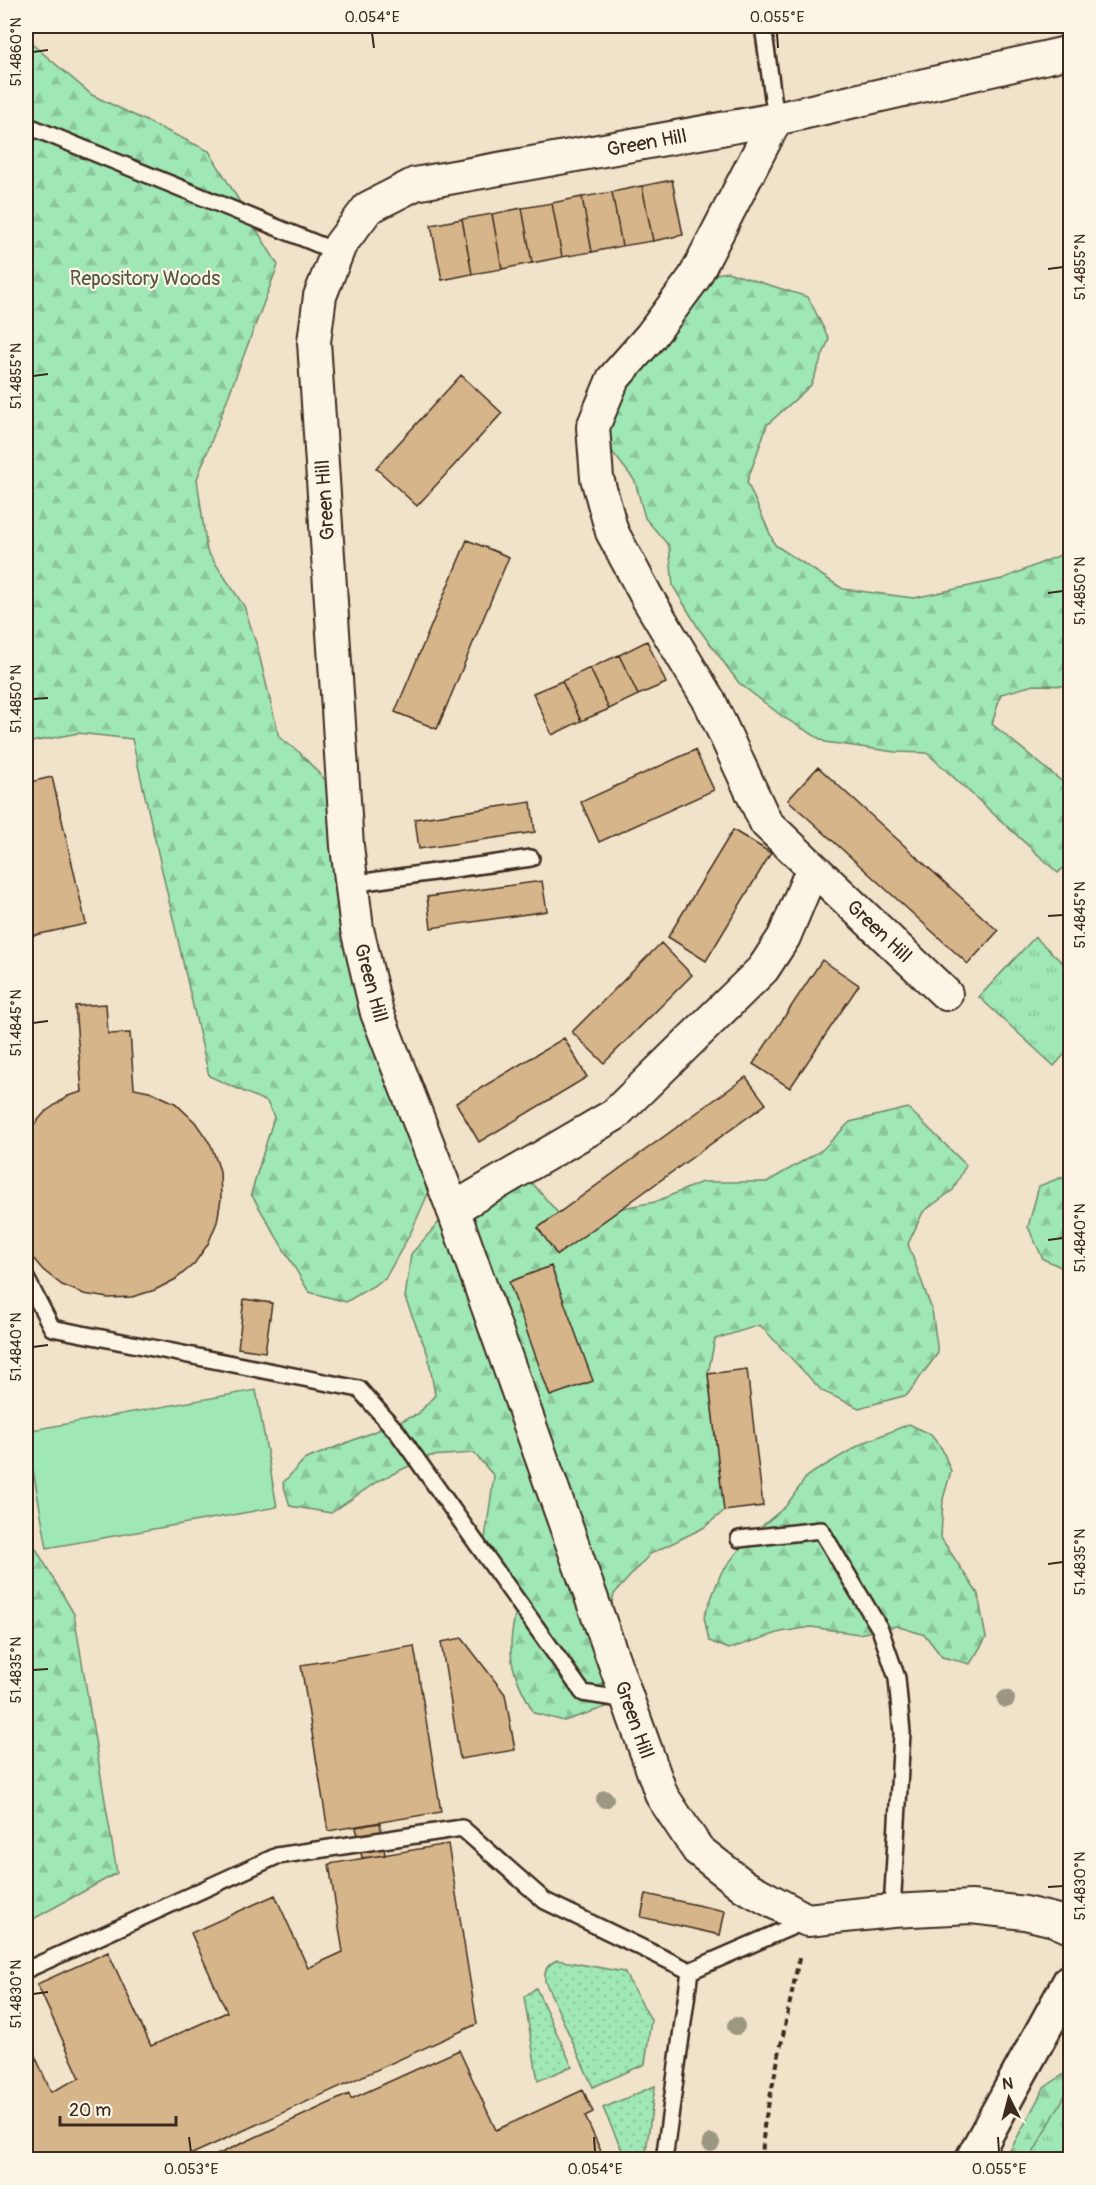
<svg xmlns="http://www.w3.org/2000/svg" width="1096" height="2185" font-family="Pangolin,sans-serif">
<defs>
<pattern id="grass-dots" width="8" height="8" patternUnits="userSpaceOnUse" patternTransform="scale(1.5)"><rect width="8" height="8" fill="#9fe7b4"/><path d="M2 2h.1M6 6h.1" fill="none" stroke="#8ac69a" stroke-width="1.8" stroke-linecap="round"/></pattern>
<pattern id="forest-firs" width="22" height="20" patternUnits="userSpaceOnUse" patternTransform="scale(1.5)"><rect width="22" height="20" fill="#9fe7b4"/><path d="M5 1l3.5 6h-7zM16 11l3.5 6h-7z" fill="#8ac69a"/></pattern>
<pattern id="park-tufts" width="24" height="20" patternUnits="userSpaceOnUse" patternTransform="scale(1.5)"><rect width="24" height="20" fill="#9fe7b4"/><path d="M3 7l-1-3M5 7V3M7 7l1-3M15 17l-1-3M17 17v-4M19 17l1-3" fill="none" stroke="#8ac69a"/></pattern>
</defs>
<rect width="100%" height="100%" fill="#f1e2ca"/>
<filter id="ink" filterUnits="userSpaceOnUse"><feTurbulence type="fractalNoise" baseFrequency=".0167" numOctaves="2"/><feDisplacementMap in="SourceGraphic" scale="12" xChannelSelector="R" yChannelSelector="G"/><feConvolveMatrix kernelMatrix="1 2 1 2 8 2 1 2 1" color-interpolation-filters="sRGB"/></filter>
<g filter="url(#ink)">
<!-- grass -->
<path fill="url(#grass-dots)" stroke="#6d8869" stroke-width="1.5" d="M557 1960 624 1972 651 2020 645 2064 593 2087 545 1981C544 1969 547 1965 557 1960Z
M536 1988 572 2066 538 2081 524 1997Z
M655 2086 645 2159H626L603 2108Z"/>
<!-- forest -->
<path fill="url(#forest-firs)" stroke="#6d8869" stroke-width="1.5" d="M26 39 92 95 209 151 278 265 197 479 207 551 244 606 257 646 279 737 299 752 344 800 351 884 438 1171 411 1232 385 1279 346 1302 309 1292 251 1194 274 1117 267 1102 209 1076 132 739 78 733 26 743Z
M727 272 808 297 829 339 811 385 767 425 747 482 775 545 843 589 914 598 1002 579 1070 551V686L1034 685 1001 694 992 724 1065 784 1070 792V861L1058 873 927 753 895 752 825 742 783 717 739 683 699 629 673 586 669 546 645 518 635 481 593 427 694 278Z
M908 1108 966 1165 953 1190 923 1212 908 1244 932 1310 938 1353 907 1395 859 1408 822 1391 760 1325 715 1339 708 1374 724 1511 703 1528 650 1554 614 1594 604 1635 627 1700 564 1721 534 1713C508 1666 506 1654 518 1602L483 1553 494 1476 474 1453 430 1456 378 1481 331 1513 290 1506 283 1483 304 1460 418 1414 435 1395 428 1355 405 1298 411 1254 440 1221 498 1183 533 1184 558 1213 538 1228 558 1254 622 1208 655 1202 702 1182H767L822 1150 850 1122Z
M1070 1174V1271L1043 1259 1028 1227 1039 1186Z
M909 1424 931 1435 942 1449 951 1471 943 1499 941 1538 978 1594 986 1638 970 1664 942 1657 925 1635 896 1626 859 1634 811 1627 781 1632 729 1649 709 1641 704 1617 721 1573 748 1538 786 1506 807 1476 863 1443Z
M26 1520 32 1542 74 1614 117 1873 26 1923Z
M1070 2056 1068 2159 1005 2160 1044 2088 1067 2072Z"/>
<!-- park -->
<path fill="url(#park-tufts)" stroke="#6d8869" stroke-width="1.5" d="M1035 937 1070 970V1048L1054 1066 979 997Z
M1070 2086V2159H1030Z"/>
<!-- pitch -->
<path fill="#9fe7b4" stroke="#6d8869" stroke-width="1.5" d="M256 1390 277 1507 47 1548 26 1431Z"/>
<!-- building -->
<path fill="#d7b58a" stroke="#3b2a1e" stroke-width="1.5" d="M672 180 683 235 653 241 642 186Z
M642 186 653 241 622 246 612 192Z
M612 192 622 246 592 252 582 197Z
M582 197 592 252 562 257 552 203Z
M552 203 562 257 532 263 522 208Z
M522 208 532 263 502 269 492 214Z
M492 214 502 269 472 274 462 219Z
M462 219 472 274 442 280 431 225Z
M461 375 502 413 417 506 376 468Z
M467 540 509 557 437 729 395 712Z
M647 641 666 683 638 695 619 655Z
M619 655 638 695 609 709 590 668Z
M590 668 609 709 581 721 562 681Z
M562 681 581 721 552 735 533 693Z
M695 750 714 790 599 842 581 802Z
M818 767 998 931 968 964 788 800Z
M52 777 86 924 26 937V783Z
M531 802 535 832 419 849 415 819Z
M733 830 771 853 706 961 668 937Z
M542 881 547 911 431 928 427 897Z
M661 943 692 975 604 1063 572 1032Z
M822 960 859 985 790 1088 753 1064Z
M106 1004 108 1034 130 1033 134 1088 149 1091 175 1103 195 1122 211 1145 220 1171 221 1199 217 1222 208 1244 194 1264 176 1279 155 1290 132 1297 108 1298 84 1294 62 1285 43 1270 26 1250V1134L45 1112 68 1096 82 1092 75 1006Z
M564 1038 587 1077 479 1142 456 1103Z
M746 1077 766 1104 557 1255 538 1228Z
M551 1266 593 1381 550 1396 509 1282Z
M244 1299 272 1303 265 1352 238 1348Z
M747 1369 763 1506 724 1511 708 1374Z
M462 1638 505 1694 515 1750 460 1759 441 1642Z
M414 1646 441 1812 328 1831 301 1665Z
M380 1823 385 1855 362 1858 356 1827Z
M448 1844 477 2024 179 2160H26V2035L51 2092 80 2078 37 1984 108 1952 151 2046 227 2012 191 1933 275 1895 308 1968 343 1952 329 1864Z
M646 1894 725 1911 720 1935 641 1917Z
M459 2050 496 2130 583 2090 593 2112 585 2116 605 2160H206L349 2094 351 2099Z"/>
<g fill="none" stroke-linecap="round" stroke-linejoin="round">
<!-- lane casing -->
<g stroke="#3b2a1e" stroke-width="20">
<path id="lane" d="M763 26 776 119
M26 125 337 252
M351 884 531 858
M26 1278 52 1328 359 1389 398 1433 583 1693 627 1700
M739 1539 821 1530 880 1629 897 1678 902 1733 892 1911
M26 1970 277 1856 462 1828 545 1901 690 1971
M664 2160 690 1971 807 1920"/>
</g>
<!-- street casing -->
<g stroke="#3b2a1e" stroke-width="36">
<g id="street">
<path id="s1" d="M776 119 694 278 650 337 613 379 593 427 597 478 612 532 648 599 710 702 766 823 946 994"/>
<path id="s2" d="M812 870 784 937 763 969 614 1115 453 1209 377 1013 357 929 347 846 314 342 320 296 340 245 368 208 415 184 776 119 1070 52"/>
<path id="s3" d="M453 1209 662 1796 698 1850 744 1886 807 1920 892 1911 971 1907 1025 1913 1054 1920 1070 1927"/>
</g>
</g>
<!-- secondary casing -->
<g stroke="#3b2a1e" stroke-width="38">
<path id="secondary" d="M972 2160 1070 1981"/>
</g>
<!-- path -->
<path stroke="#3b2a1e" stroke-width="4" stroke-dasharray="6 4.5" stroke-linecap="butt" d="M762 2160 764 2126 800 1954"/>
<!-- lane -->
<use href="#lane" stroke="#fcf5e5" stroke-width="15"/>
<!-- street -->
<use href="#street" stroke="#fcf5e5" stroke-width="32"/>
<!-- secondary -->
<use href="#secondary" stroke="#fcf5e5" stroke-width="33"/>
</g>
<!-- trees -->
<g fill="#9b9780">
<circle cx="1006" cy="1699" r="9"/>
<circle cx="605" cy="1799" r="9"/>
<circle cx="736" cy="2026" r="9"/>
<circle cx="711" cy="2143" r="9"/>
</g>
</g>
<!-- ticks -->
<path fill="none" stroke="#3b2a1e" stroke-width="2" d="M372 33 374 48M777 33 778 48M33 52 48 50M1048 269 1063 267M33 376 48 374M1048 593 1063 591M33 699 48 698M1048 916 1063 915M33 1023 48 1021M1048 1240 1063 1238M33 1347 48 1345M1048 1564 1063 1562M33 1670 48 1669M1048 1887 1063 1886M33 1994 48 1992M189 2137 191 2152M594 2137 595 2152M998 2137 999 2152"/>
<g text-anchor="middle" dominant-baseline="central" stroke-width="4.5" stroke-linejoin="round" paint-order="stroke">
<!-- street labels -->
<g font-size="20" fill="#3b2a1e" stroke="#fcf5e5">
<text stroke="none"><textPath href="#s2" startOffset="1827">Green Hill</textPath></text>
<text transform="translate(325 500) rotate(-94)">Green Hill</text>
<text stroke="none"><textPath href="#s1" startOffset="954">Green Hill</textPath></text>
<text transform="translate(371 983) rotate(75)">Green Hill</text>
<text stroke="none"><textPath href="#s3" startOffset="542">Green Hill</textPath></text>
</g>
<!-- park labels -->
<g font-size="20" fill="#545944" stroke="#fcf5e5">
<text x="145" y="278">Repository Woods</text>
</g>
</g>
<!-- margin -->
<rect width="1096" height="2185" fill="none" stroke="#fcf5e5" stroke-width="66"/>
<!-- north arrow -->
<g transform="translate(1009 2098) rotate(354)" stroke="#fcf5e5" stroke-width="4.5" paint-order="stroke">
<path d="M0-4.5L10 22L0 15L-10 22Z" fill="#3b2a1e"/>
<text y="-9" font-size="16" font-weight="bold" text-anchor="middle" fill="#3b2a1e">N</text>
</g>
<!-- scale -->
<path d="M60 2116v9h116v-9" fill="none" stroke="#3b2a1e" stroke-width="3"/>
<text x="69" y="2116" font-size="18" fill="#3b2a1e" stroke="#fcf5e5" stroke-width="4.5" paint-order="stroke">20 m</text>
<rect x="33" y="33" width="1030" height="2119" fill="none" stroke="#3b2a1e" stroke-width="2"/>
<g font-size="15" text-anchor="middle" fill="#3b2a1e">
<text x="372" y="22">0.054°E</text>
<text x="777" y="22">0.055°E</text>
<text transform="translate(16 52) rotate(-90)" y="5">51.4860°N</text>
<text transform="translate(1080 267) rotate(-90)" y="5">51.4855°N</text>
<text transform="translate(16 376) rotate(-90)" y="5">51.4855°N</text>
<text transform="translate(1080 591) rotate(-90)" y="5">51.4850°N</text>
<text transform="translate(16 699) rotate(-90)" y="5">51.4850°N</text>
<text transform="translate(1080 915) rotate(-90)" y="5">51.4845°N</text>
<text transform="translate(16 1023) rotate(-90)" y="5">51.4845°N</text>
<text transform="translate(1080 1238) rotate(-90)" y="5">51.4840°N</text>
<text transform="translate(16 1347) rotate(-90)" y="5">51.4840°N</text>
<text transform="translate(1080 1562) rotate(-90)" y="5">51.4835°N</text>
<text transform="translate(16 1670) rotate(-90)" y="5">51.4835°N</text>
<text transform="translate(1080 1886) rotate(-90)" y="5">51.4830°N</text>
<text transform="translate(16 1994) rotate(-90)" y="5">51.4830°N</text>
<text x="191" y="2174">0.053°E</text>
<text x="595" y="2174">0.054°E</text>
<text x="999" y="2174">0.055°E</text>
</g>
</svg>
